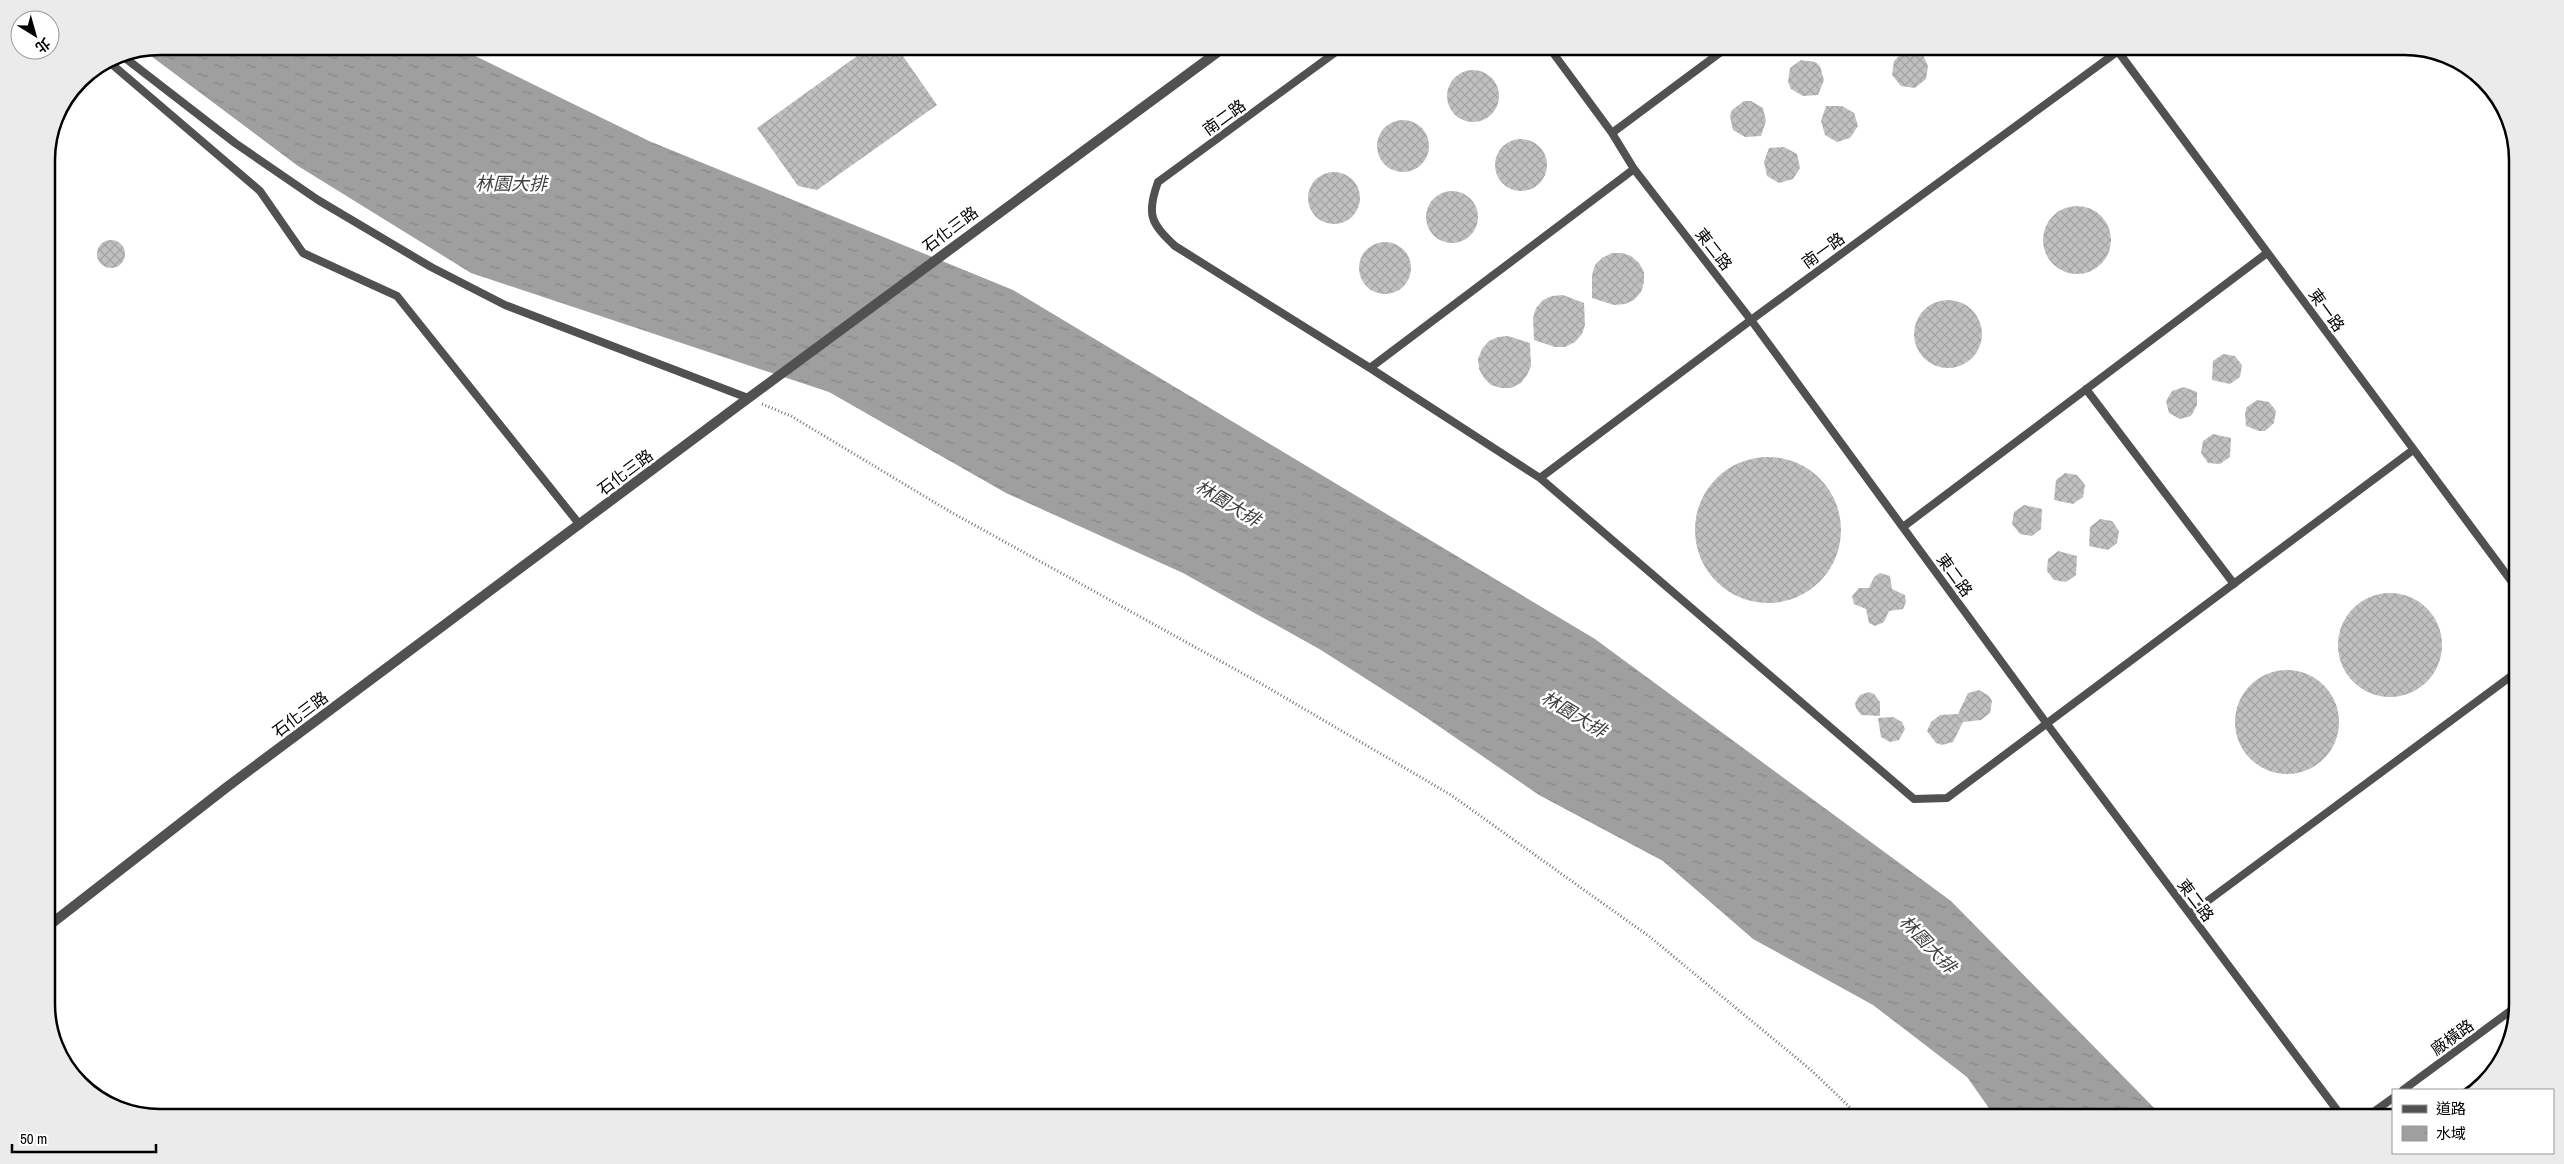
<svg xmlns="http://www.w3.org/2000/svg" width="2564" height="1164" font-family="'Archivo Narrow','Noto Sans TC',sans-serif">
<defs>
<pattern id="water-ripples" width="26" height="14" patternUnits="userSpaceOnUse" patternTransform="scale(1.25)"><rect width="26" height="14" fill="#9f9f9f"/><path d="M2 4q2-2 4 0t4 0M15 11q2-2 4 0t4 0" fill="none" stroke="#878787"/></pattern>
<pattern id="building-cross-hatch" width="8" height="8" patternUnits="userSpaceOnUse" patternTransform="scale(1.25)"><rect width="8" height="8" fill="#c0c0c0"/><path d="M0 0l8 8M0 8l8-8" fill="none" stroke="#a3a3a3"/></pattern>
</defs>
<rect width="100%" height="100%" fill="#fff"/>
<!-- water -->
<path fill="url(#water-ripples)" d="M160 46H455L649 141 1013 290 1595 639 1951 901 2164 1118H1996L1967 1077 1873 1005 1753 939 1663 861 1539 795 1421 714 1321 650 1183 573 1006 493 829 392 471 273 298 166 143 50Z"/>
<!-- building -->
<path fill="url(#building-cross-hatch)" d="M871 46H896L937 105 817 190 798 186 757 128Z
M1919 46 1928 66 1926 79 1915 88 1901 86 1892 75 1894 61 1899 56Z
M1801 60 1815 62 1820 66 1824 80 1818 95 1803 96 1791 89 1788 82 1790 68Z
M1447 96a26 26 0 1 1 52 0a26 26 0 1 1-52 0Z
M1744 101H1751L1763 108 1766 121 1761 136 1745 137 1733 130 1730 116 1732 110Z
M1826 106H1842L1854 113 1858 126 1850 138 1837 142 1825 135 1821 121Z
M1377 146a26 26 0 1 1 52 0a26 26 0 1 1-52 0Z
M1495 165a26 26 0 1 1 52 0a26 26 0 1 1-52 0Z
M1784 147 1797 154 1800 168 1793 179 1779 183 1767 176 1764 162 1769 148Z
M1308 198a26 26 0 1 1 52 0a26 26 0 1 1-52 0Z
M1426 217a26 26 0 1 1 52 0a26 26 0 1 1-52 0Z
M2043 240a34 34 0 1 1 68 0a34 34 0 1 1-68 0Z
M97 254a14 14 0 1 1 28 0a14 14 0 1 1-28 0Z
M1359 268a26 26 0 1 1 52 0a26 26 0 1 1-52 0Z
M1612 253H1622L1631 256 1639 263 1644 272V282L1641 292 1634 300 1625 304 1614 305 1592 298V275L1595 265 1602 258Z
M1563 295 1584 303 1585 325 1582 334 1575 342 1565 347H1555L1534 340 1533 318 1536 308 1543 300 1552 296Z
M1914 334a34 34 0 1 1 68 0a34 34 0 1 1-68 0Z
M1508 336 1530 343 1531 366 1527 375 1521 383 1511 388H1501L1491 385 1484 378 1479 369 1478 359 1482 349 1489 341 1498 337Z
M2223 354 2235 356 2242 365 2240 377 2230 384 2212 380 2213 361Z
M2184 387 2197 392V405L2191 416 2180 419 2169 413 2166 401 2172 391Z
M2257 400 2269 402 2276 411 2274 423 2265 431H2259L2246 426 2245 413 2247 407Z
M2213 434 2231 438 2230 457 2220 464 2208 463 2201 453 2203 441Z
M1695 530a73 73 0 1 1 146 0a73 73 0 1 1-146 0Z
M2065 473 2077 475 2085 485 2083 497 2073 504 2054 500 2056 480Z
M2024 505 2042 509 2041 529 2032 536 2020 534 2012 524 2014 512Z
M2100 519 2112 521 2119 531 2117 543 2108 550 2089 546 2090 527Z
M2058 551 2077 556 2076 575 2066 582 2054 580 2047 571 2048 559Z
M1880 573 1890 576 1892 589 1905 595 1906 602 1903 609 1889 611 1884 622 1875 626 1869 623 1866 609 1854 604 1852 596 1859 588H1869L1874 577Z
M2338 645a52 52 0 1 1 104 0a52 52 0 1 1-104 0Z
M2235 722a52 52 0 1 1 104 0a52 52 0 1 1-104 0Z
M1979 690 1989 696 1992 701 1990 713 1981 720 1963 722 1953 742 1942 745 1936 743 1927 731 1931 722 1940 715 1958 714 1968 693Z
M1869 692 1874 694 1880 702V716L1861 715 1856 708 1855 703 1860 695Z
M1893 717 1902 722 1905 729 1899 740 1890 742 1881 737 1878 718Z"/>
<g fill="none" stroke-linecap="round" stroke-linejoin="round">
<!-- path -->
<path stroke="#737373" stroke-width="3" stroke-dasharray="1 2.5" stroke-linecap="butt" d="M762 404 791 416 949 511 1260 683 1451 795 1650 937 1811 1070 1861 1118"/>
<!-- service -->
<path stroke="#515151" stroke-width="8" d="M1344 46 1158 182C1146 215 1151 223 1175 246L1370 368 1540 478 1914 799 1947 798 2413 450
M1548 46 1612 133 1634 169 1751 320 2047 724 2343 1118
M2114 46 2518 590
M120 54 235 143 318 200 431 267 505 305 748 398
M108 61 260 191 303 253 397 296 580 525
M1612 133 1729 46
M1370 368 1634 169
M2086 389 2234 584
M1540 478 1751 320 2125 46
M1903 527 2267 253
M2190 914 2518 671
M2403 1090 2517 1006
M2365 1118 2393 1098"/>
<!-- tertiary -->
<path stroke="#515151" stroke-width="10" d="M47 927 227 787 735 408 1226 46"/>
</g>
<g text-anchor="middle" dominant-baseline="central" stroke-width="5" stroke-linejoin="round" paint-order="stroke">
<!-- street labels -->
<g font-size="16" fill="#000" stroke="#fff">
<text transform="translate(1224 117) rotate(-36)">南二路</text>
<text transform="translate(950 229) rotate(-37)">石化三路</text>
<text transform="translate(1714 249) rotate(52)">東二路</text>
<text transform="translate(1823 250) rotate(-36)">南一路</text>
<text transform="translate(2327 310) rotate(54)">東一路</text>
<text transform="translate(625 472) rotate(-37)">石化三路</text>
<text transform="translate(1955 575) rotate(54)">東二路</text>
<text transform="translate(300 714) rotate(-37)">石化三路</text>
<text transform="translate(2196 900) rotate(53)">東二路</text>
<text transform="translate(2452 1037) rotate(-36)">廠橫路</text>
</g>
<!-- water labels -->
<g font-size="18" font-style="italic" fill="#404040" stroke="#fff">
<text x="511" y="183">林園大排</text>
<text transform="translate(1228 503) rotate(31)">林園大排</text>
<text transform="translate(1574 714) rotate(31)">林園大排</text>
<text transform="translate(1928 944) rotate(46)">林園大排</text>
</g>
</g>
<!-- crop -->
<path d="M0 0H2564V1164H0ZM160 55H2404A105 105 0 0 1 2509 160V1004A105 105 0 0 1 2404 1109H160A105 105 0 0 1 55 1004V160A105 105 0 0 1 160 55Z" fill="#ebebeb" fill-rule="evenodd"/>
<path fill="none" stroke="#000" stroke-width="2.5" d="M160 55H2404A105 105 0 0 1 2509 160V1004A105 105 0 0 1 2404 1109H160A105 105 0 0 1 55 1004V160A105 105 0 0 1 160 55Z"/>
<!-- legend -->
<rect x="2392" y="1089" width="162" height="65" fill="#ffffff" stroke="#999999"/>
<rect x="2402" y="1105" width="25" height="8" fill="#515151" stroke="#999999"/>
<text x="2436" y="1114" font-size="15" fill="#000000">道路</text>
<rect x="2402" y="1126" width="25" height="15" fill="url(#water-ripples)" stroke="#999999"/>
<text x="2436" y="1139" font-size="15" fill="#000000">水域</text>
<!-- north arrow -->
<g transform="translate(35 35) rotate(143)"><circle r="24" fill="#ffffff" stroke="#999999"/>
<path d="M0-4L9 19L0 12L-9 19Z" fill="#000000"/>
<text y="-8" font-size="14" font-weight="bold" text-anchor="middle" fill="#000000">北</text>
</g>
<!-- scale -->
<path d="M12 1144v8h144v-8" fill="none" stroke="#000000" stroke-width="2.5"/>
<text x="20" y="1144" font-size="15" fill="#000000" stroke="#ffffff" stroke-width="4" paint-order="stroke">50 m</text>
</svg>
